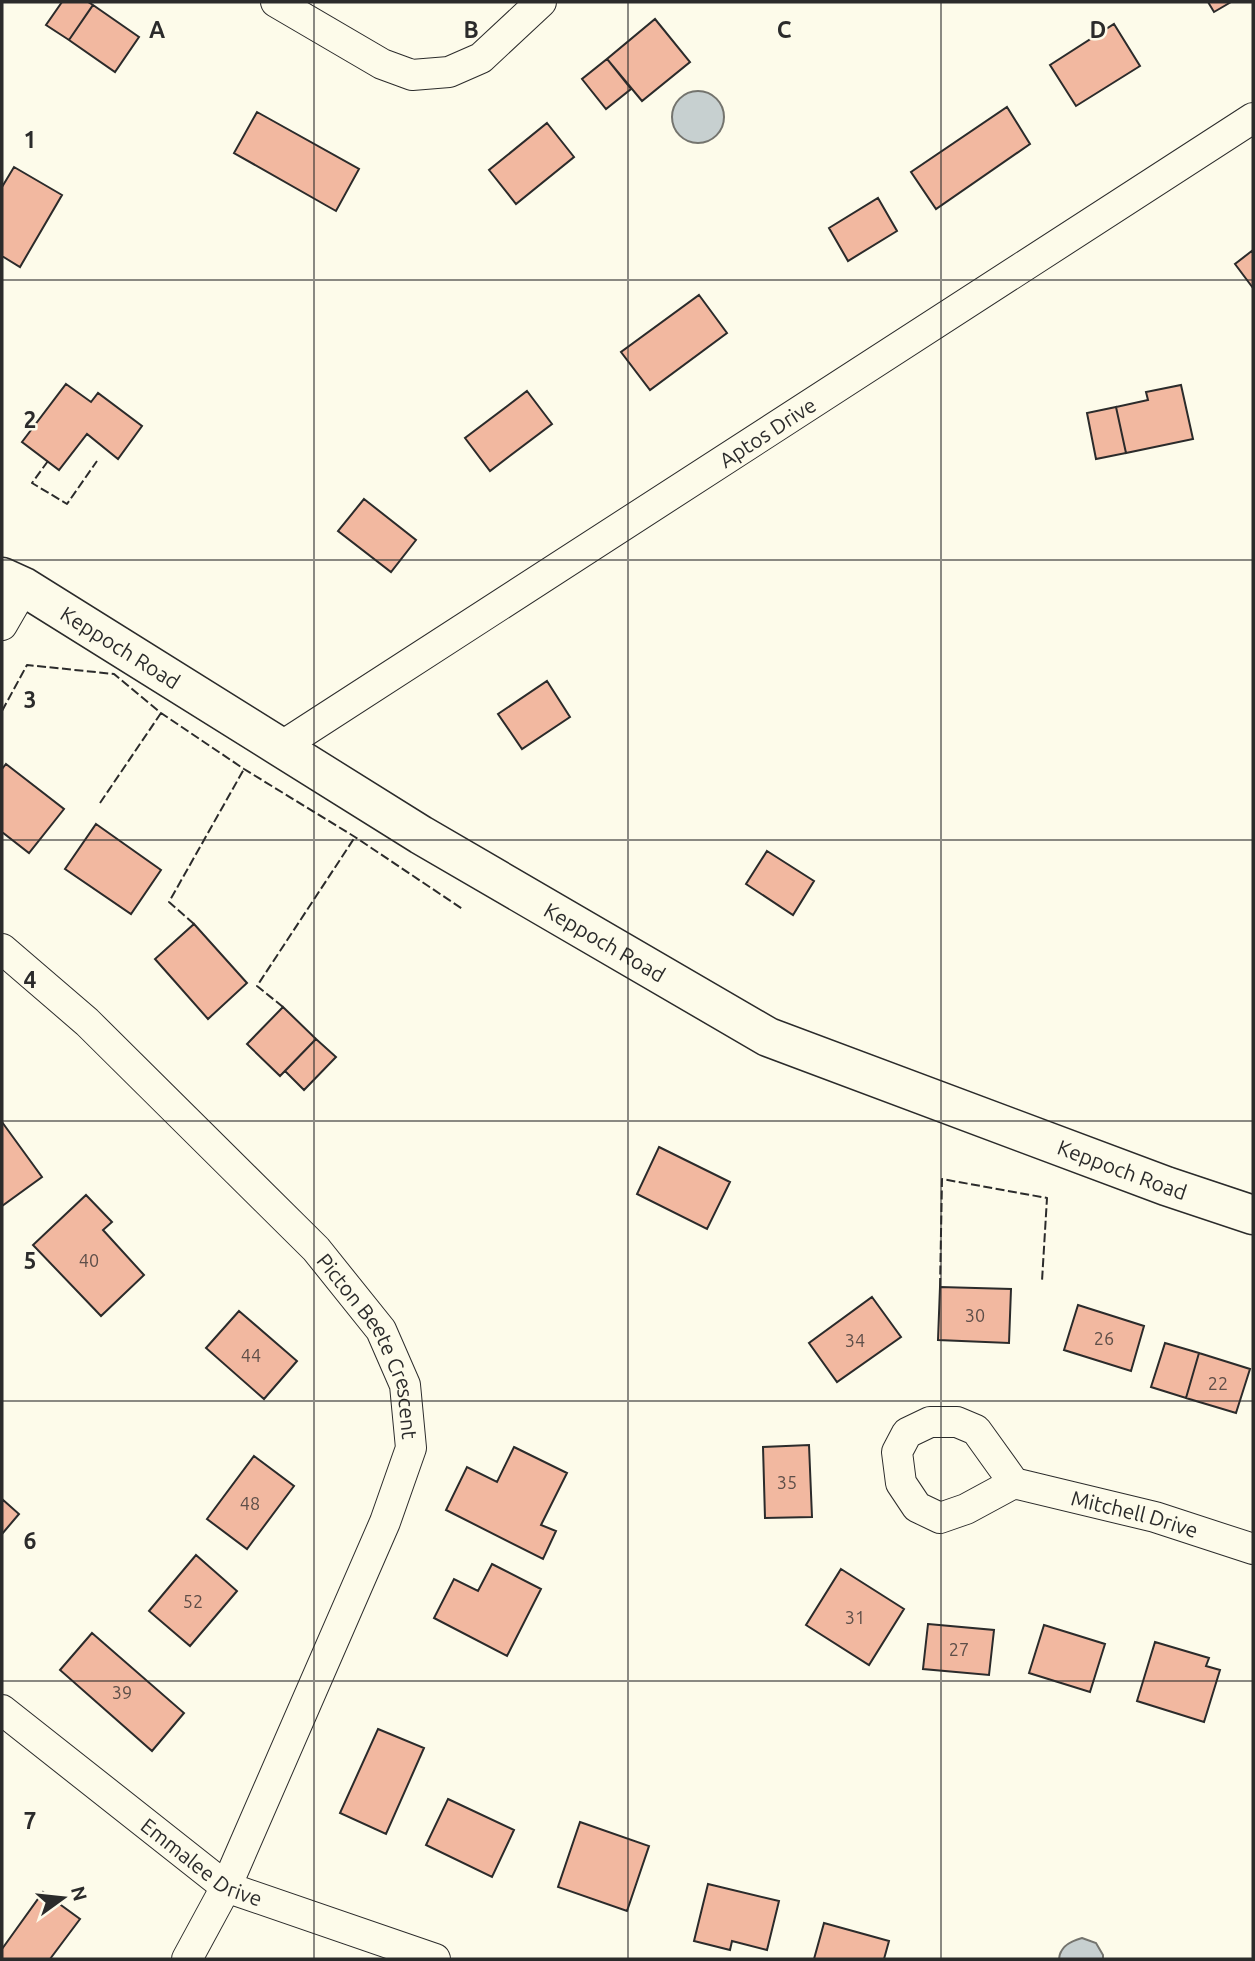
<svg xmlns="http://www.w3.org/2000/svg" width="1255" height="1961" font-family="Ubuntu,sans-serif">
<rect width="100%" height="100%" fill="#fdfbea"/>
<!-- water -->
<path fill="#c7d0d0" stroke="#74746e" stroke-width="2" d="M672 117a26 26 0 1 1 52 0a26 26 0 1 1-52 0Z
M1082 1938 1096 1943 1103 1955V1959H1059C1060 1946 1071 1941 1082 1938Z"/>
<!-- building -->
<path fill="#f2b8a0" stroke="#2b2b2b" stroke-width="2" d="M62 2H88L93 5 69 40 46 25Z
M1208 2H1231L1214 12Z
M93 5 139 37 115 72 69 40Z
M655 19 690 62 642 101 607 59Z
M1114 24 1140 66 1076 106 1050 65Z
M607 59 631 89 606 109 582 79Z
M1007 107 1030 144 936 209 911 172Z
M257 112 359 169 336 211 234 153Z
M547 123 574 157 516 204 489 170Z
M14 167 62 195 20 267 2 256V187Z
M878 198 897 231 848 261 829 228Z
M1253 250V288L1235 264Z
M699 295 727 333 650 390 621 352Z
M66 384 91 402 98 393 142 426 118 459 87 434 59 470 22 442Z
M1181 385 1193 439 1126 453 1116 407 1148 400 1146 392Z
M527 391 552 424 490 471 465 438Z
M1116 407 1126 453 1096 459 1087 413Z
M364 499 416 540 391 572 338 531Z
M547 681 570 717 522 749 498 714Z
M6 764 64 809 29 853 2 832V769Z
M96 824 161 870 131 914 65 869Z
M767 851 814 881 793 915 746 884Z
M194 924 247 983 208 1019 155 959Z
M283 1007 316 1039 280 1076 247 1044Z
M316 1039 336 1057 304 1090 285 1071Z
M2 1122 42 1177 2 1206Z
M659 1147 730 1182 707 1229 637 1194Z
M86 1195 112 1222 103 1230 144 1275 101 1316 33 1245Z
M940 1287 1011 1289 1009 1343 938 1340Z
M872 1297 901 1337 837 1382 809 1343Z
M1078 1305 1144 1326 1131 1371 1064 1350Z
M239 1311 297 1361 264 1399 206 1348Z
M1165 1343 1199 1353 1186 1398 1151 1387Z
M1199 1353 1250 1369 1236 1413 1186 1398Z
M809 1445 812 1517 765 1518 763 1447Z
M514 1447 567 1473 541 1525 556 1531 543 1559 446 1510 467 1467 497 1482Z
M254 1456 294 1486 247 1549 207 1519Z
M2 1499 19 1514 2 1534Z
M196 1555 237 1591 190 1646 149 1611Z
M492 1564 541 1589 507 1656 434 1618 454 1579 478 1591Z
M841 1569 904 1609 869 1665 806 1625Z
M928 1624 994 1630 989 1675 923 1669Z
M1044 1625 1105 1644 1090 1692 1029 1673Z
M92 1633 184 1713 152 1751 60 1670Z
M1155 1642 1209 1658 1206 1666 1220 1670 1204 1722 1137 1701Z
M378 1729 424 1748 386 1834 340 1813Z
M448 1799 514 1830 492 1877 426 1845Z
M580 1822 649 1846 627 1911 558 1887Z
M708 1884 779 1901 767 1950 732 1941 730 1950 694 1941Z
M43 1892 80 1919 50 1959H2V1949Z
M824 1923 889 1941 884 1959H814Z"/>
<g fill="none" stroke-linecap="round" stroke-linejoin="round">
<!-- street casing -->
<g stroke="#2b2b2b" stroke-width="32">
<g id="street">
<path d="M276 2 382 64 412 75 449 72 481 58 541 2"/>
<path d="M2 625 24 587"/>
<path id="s1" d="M282 746 1253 118"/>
<path id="s2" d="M2 949 87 1022 316 1249 381 1330 405 1385 411 1448 385 1522 226 1887 187 1959"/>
<path id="s3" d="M1014 1483 966 1509 940 1518 917 1507 901 1483 897 1452 907 1433 930 1422H957L976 1430 1014 1483 1155 1517 1253 1549"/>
<path id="s4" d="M2 1710 226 1887 435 1959"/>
</g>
</g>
<!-- secondary casing -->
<g stroke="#2b2b2b" stroke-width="41">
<g id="secondary">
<path id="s5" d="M2 577 24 587 421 835 768 1037 1166 1186 1253 1215"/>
</g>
</g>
<!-- street -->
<use href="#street" stroke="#fdfbea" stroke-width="30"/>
<!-- secondary -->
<use href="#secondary" stroke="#fdfbea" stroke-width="38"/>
<!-- fence -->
<path stroke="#2b2b2b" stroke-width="2" stroke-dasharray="9 3.5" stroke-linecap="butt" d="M48 461 32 483 67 504 97 461
M2 711 27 665 114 674 161 713 244 769 355 837 464 910
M100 803 161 713
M194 924 169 902 244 769
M283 1007 257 986 355 837
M940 1287 942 1179 1047 1198 1042 1281"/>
</g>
<!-- grid -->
<path fill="none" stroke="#2b2b2b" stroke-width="2" stroke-opacity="0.55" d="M314 2V1959M628 2V1959M941 2V1959M2 280H1253M2 560H1253M2 840H1253M2 1121H1253M2 1401H1253M2 1681H1253"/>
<g text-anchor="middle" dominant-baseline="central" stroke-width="5" stroke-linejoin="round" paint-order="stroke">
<!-- number labels -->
<g font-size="18" fill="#5d4e48">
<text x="89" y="1260">40</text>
<text x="975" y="1315">30</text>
<text x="1104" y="1338">26</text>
<text x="855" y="1340">34</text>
<text x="251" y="1355">44</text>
<text x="1218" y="1383">22</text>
<text x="787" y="1482">35</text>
<text x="250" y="1503">48</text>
<text x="193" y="1601">52</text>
<text x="855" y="1617">31</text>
<text x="959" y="1649">27</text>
<text x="122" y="1692">39</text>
</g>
<!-- street labels -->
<g font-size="21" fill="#2b2b2b" stroke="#fdfbea">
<text stroke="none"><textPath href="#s1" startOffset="578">Aptos Drive</textPath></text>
<text stroke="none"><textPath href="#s5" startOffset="138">Keppoch Road</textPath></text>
<text stroke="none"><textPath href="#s5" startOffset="705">Keppoch Road</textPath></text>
<text stroke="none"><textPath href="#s5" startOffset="1272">Keppoch Road</textPath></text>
<text stroke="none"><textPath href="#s2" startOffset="548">Picton Beete Crescent</textPath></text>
<text stroke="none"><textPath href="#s3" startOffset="452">Mitchell Drive</textPath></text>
<text stroke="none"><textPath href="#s4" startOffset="252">Emmalee Drive</textPath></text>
</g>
</g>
<g font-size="23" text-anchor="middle" font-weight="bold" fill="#2b2b2b" stroke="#fdfbea" stroke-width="5" stroke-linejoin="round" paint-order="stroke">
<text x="157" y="38">A</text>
<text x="471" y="38">B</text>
<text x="784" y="38">C</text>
<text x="1098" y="38">D</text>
<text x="30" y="148">1</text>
<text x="30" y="428">2</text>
<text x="30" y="708">3</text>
<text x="30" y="988">4</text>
<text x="30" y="1269">5</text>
<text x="30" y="1549">6</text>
<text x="30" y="1829">7</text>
</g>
<!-- border -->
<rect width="1255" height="1961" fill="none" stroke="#2b2b2b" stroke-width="7"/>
<!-- north arrow -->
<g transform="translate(63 1898) rotate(75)" stroke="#fdfbea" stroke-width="5" paint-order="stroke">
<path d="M0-5L12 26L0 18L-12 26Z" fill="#2b2b2b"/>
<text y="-10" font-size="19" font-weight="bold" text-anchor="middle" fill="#2b2b2b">N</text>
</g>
</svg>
